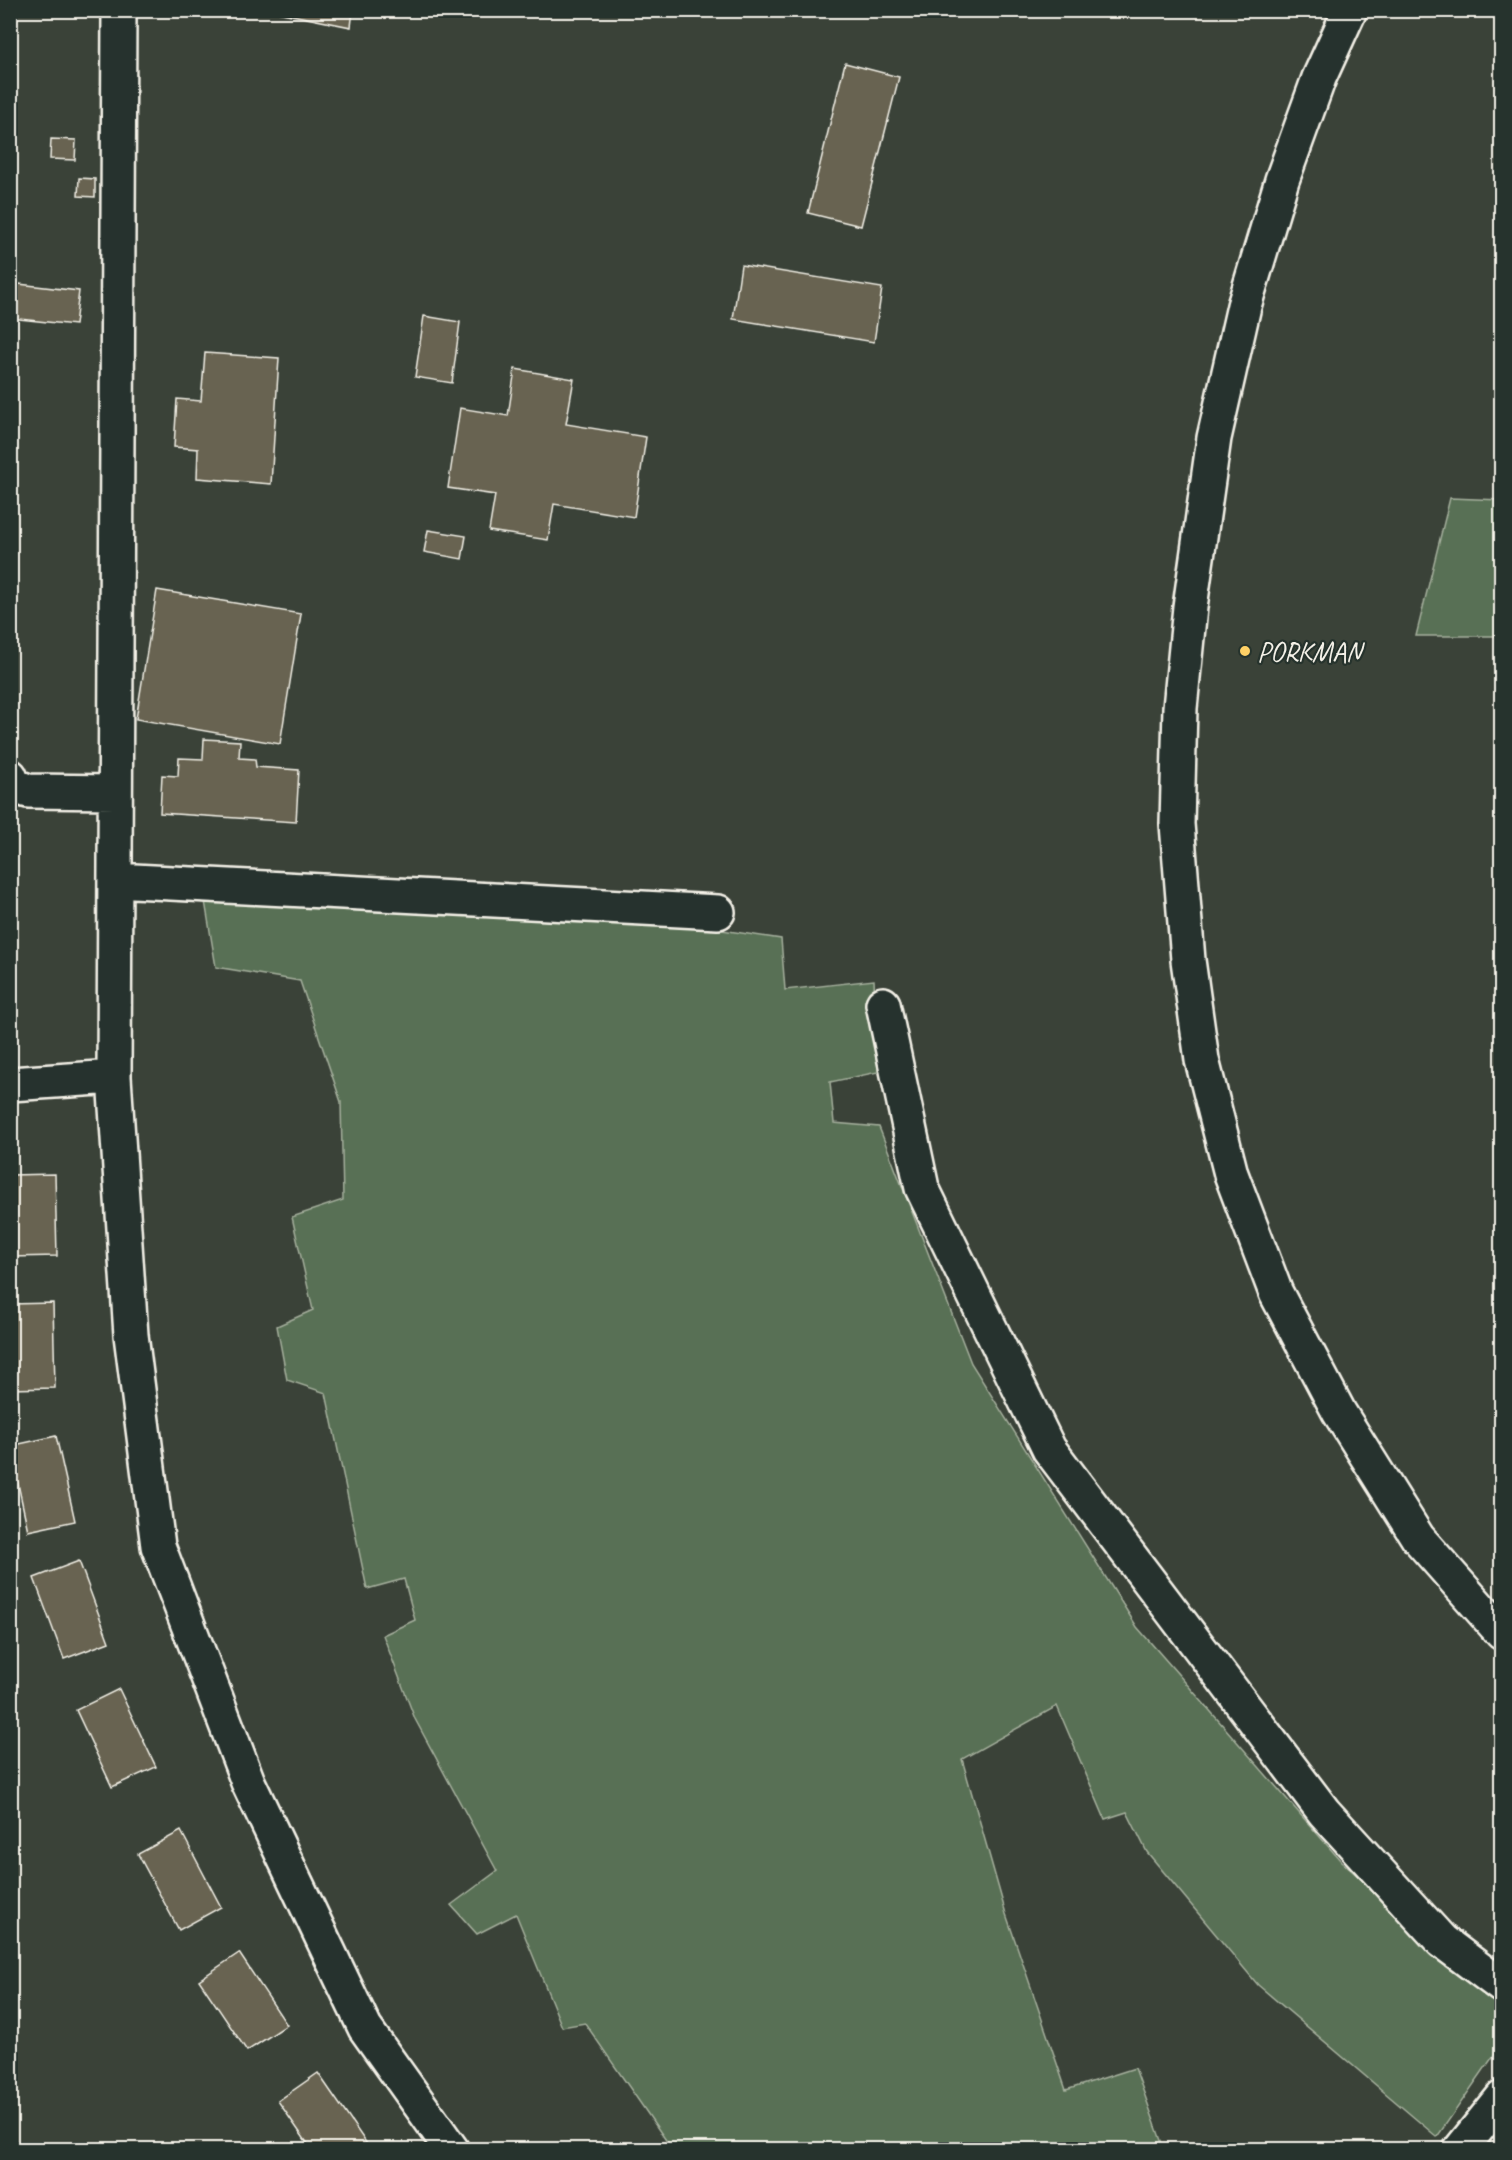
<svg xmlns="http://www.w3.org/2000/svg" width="1512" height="2160" font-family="Caveat,sans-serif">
<rect width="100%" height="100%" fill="#3a4238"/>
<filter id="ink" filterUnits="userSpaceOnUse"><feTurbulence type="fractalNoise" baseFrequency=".0167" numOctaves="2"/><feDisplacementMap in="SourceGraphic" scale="12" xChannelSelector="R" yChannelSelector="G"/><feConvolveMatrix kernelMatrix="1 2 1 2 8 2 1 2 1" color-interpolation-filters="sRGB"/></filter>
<g filter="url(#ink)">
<!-- green -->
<path fill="#587054" stroke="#a6b09e" stroke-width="1.5" d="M1450 498 1501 500V636H1416Z
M204 895 637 917 781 939 785 990 874 980 878 1072 830 1082 834 1123 879 1127 971 1363 1137 1627 1341 1861 1501 2005V2045L1437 2137 1258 1985 1147 1852 1127 1812 1105 1819 1057 1706 962 1759 1006 1914 1066 2090 1135 2068 1164 2149H672L585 2023 562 2027 516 1914 477 1934 451 1905 497 1871 415 1719 383 1635 415 1620 404 1579 367 1589 326 1393 287 1380 277 1326 313 1310 292 1217 343 1200 341 1102 300 981 216 967Z"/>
<!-- building -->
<path fill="#676451" stroke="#f4f1e8" stroke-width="1.5" d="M267 10H353L351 27Z
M845 63 899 77 861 226 808 213Z
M51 139 76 140 75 160 50 159Z
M79 178 95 179V197L78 196Z
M741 265 882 288 874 342 733 319Z
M10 283 79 291 75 325 10 318Z
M424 316 460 322 452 383 415 377Z
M205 353 279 358 271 484 197 478 198 449 174 447 177 399 201 401Z
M515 369 574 379 566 424 646 437 634 517 554 504 548 540 489 531 495 495 448 488 460 408 508 416Z
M428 530 466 536 462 559 424 552Z
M157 590 301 614 280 744 136 719Z
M204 739 240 741 239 758 255 759 256 767 299 770 296 822 160 813 162 775 178 776 179 758 203 759Z
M55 1174 57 1256 10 1257V1175Z
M53 1303 55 1388 10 1389V1304Z
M56 1436 75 1521 28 1531 10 1446Z
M79 1561 109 1642 64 1659 34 1578Z
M119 1689 156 1767 112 1787 76 1710Z
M181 1831 221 1907 179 1930 138 1854Z
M239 1953 287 2025 247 2051 199 1980Z
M318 2073 367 2144 359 2150H312L278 2101Z"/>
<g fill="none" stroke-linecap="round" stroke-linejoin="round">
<!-- minor casing -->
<g stroke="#f4f1e8" stroke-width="38">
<path id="minor" d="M119 10 114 1077 131 1335 158 1546 248 1782 365 2028 452 2150
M1350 10 1319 78 1282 180 1244 306 1214 438 1190 607 1180 708 1177 824 1188 960 1202 1060 1231 1174 1276 1293 1339 1412 1418 1538 1502 1633
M10 776 13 785 28 791 115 792
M115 880 718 912
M883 1004 922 1188 1049 1449 1324 1812 1442 1941 1502 1986
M10 1084 114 1077
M1460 2150 1502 2098"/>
</g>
<!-- minor -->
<use href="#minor" stroke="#26332d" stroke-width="33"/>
</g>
</g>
<!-- markers -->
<circle fill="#ffd166" stroke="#26332d" stroke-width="2" cx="1245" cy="651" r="6"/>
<g text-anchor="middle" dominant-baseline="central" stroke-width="4.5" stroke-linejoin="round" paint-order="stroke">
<!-- poi labels -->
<g font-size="28" fill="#f4f1e8" stroke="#26332d" text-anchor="start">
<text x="1257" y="651">PORKMAN</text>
</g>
</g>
<!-- margin -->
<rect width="1512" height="2160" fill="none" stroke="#26332d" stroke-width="36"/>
<rect x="18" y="18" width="1476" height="2124" fill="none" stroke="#f4f1e8" stroke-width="2" filter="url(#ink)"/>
</svg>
